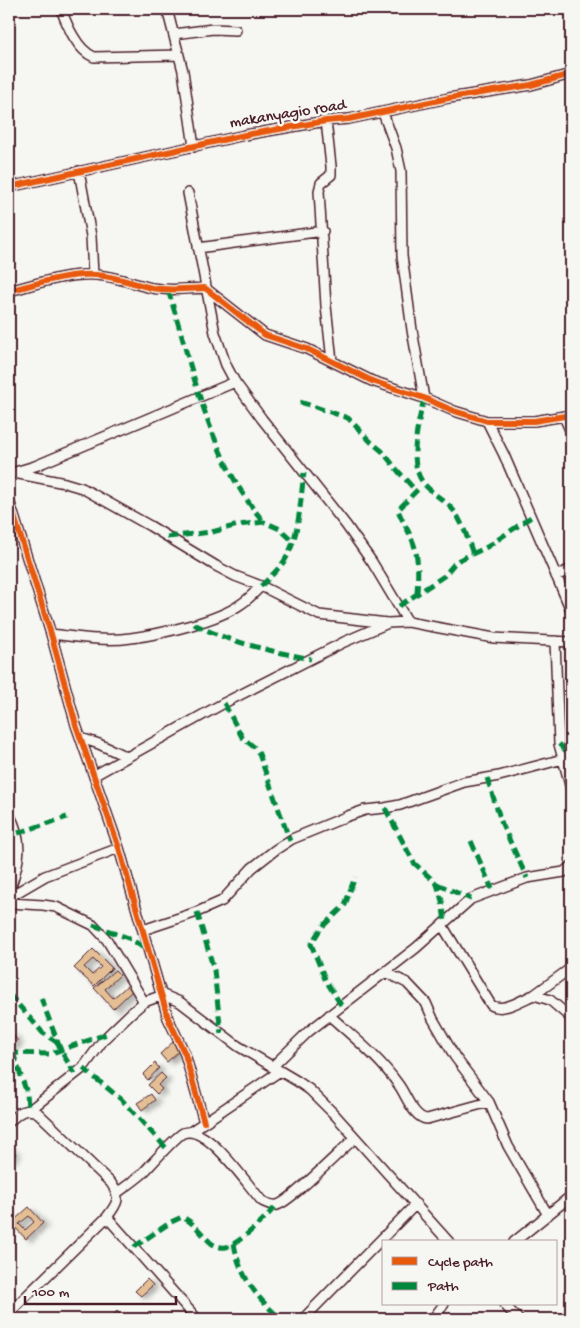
<svg xmlns="http://www.w3.org/2000/svg" width="580" height="1328" font-family="'Gochi Hand',sans-serif">
<defs>
<filter id="shadow"><feDropShadow dx="5.5" dy="3" stdDeviation="2.5" flood-color="#0004"/></filter>
</defs>
<rect width="100%" height="100%" fill="#f6f6f2"/>
<filter id="ink" filterUnits="userSpaceOnUse"><feTurbulence type="fractalNoise" baseFrequency=".02" numOctaves="2"/><feDisplacementMap in="SourceGraphic" scale="10" xChannelSelector="R" yChannelSelector="G"/><feConvolveMatrix kernelMatrix="1 2 1 2 8 2 1 2 1" color-interpolation-filters="sRGB"/></filter>
<g filter="url(#ink)">
<!-- building -->
<path fill="#e4bf95" stroke="#4a1f2b" fill-rule="evenodd" filter="url(#shadow)" d="M93 949 112 968 94 986 74 968ZM93 959 101 967 92 975 84 967Z
M115 970 120 975 105 989 113 998 128 985 133 990 113 1009 94 988Z
M9 1031 18 1041 9 1050Z
M175 1040 182 1048 167 1062 160 1054Z
M155 1063 159 1068 148 1080 143 1075Z
M161 1073 166 1078 158 1085 162 1089 157 1094 148 1085Z
M151 1094 155 1100 142 1110 137 1103Z
M9 1146 16 1154 9 1160Z
M29 1207 43 1223 26 1239 11 1223ZM29 1216 34 1222 25 1230 19 1224Z
M147 1279 153 1285 141 1296 135 1291Z
M117 1311 125 1319H109Z"/>
<g fill="none" stroke-linecap="round" stroke-linejoin="round">
<!-- street casing -->
<g stroke="#4a1f2b" stroke-width="12">
<path id="street" d="M61 9C67 25 77 50 94 57L179 55
M167 9 183 71 194 147
M174 34 213 29 236 30
M383 113 396 148 401 171 402 256 412 330 424 398
M326 121 331 166V175L321 183 319 191 326 306 332 361
M79 171 91 236 93 275
M9 187 245 135 326 121 349 119 449 98 531 85 571 74
M188 193 215 333 226 365 235 382 262 419 346 525 372 562 408 622
M198 248 323 231
M9 291C36 284 67 273 96 275 115 276 133 284 152 288 170 291 187 289 205 288L265 335 307 349 372 381 424 398 454 411 487 421H534L571 415
M564 417 571 432
M487 421 504 455 571 610
M9 472 65 483 82 488 150 526 216 566 235 576 261 586 319 615 387 623
M15 472 35 466 235 382
M9 500 51 634 76 725 119 848 168 1018 185 1054 204 1122
M556 576 571 569
M51 634C77 637 105 642 131 638 161 634 218 621 241 604 249 599 255 592 261 586
M555 641 559 744 571 789
M81 738 99 744 127 757
M95 775 224 703 344 642 388 623 408 622 494 638 571 642
M9 814C24 841 20 862 9 891
M9 897 45 876 119 848
M9 903 43 905 56 907 93 925 107 940 144 1002
M442 925 491 1005C504 1013 522 999 534 995L550 1000 571 1018
M143 930 197 912 222 901 252 868 275 850 292 839 348 816 365 810 385 808 400 805 464 782 499 776 563 759
M385 972 407 983 426 1003 433 1019 455 1057 489 1102 508 1146 548 1215
M534 995 571 968
M329 1015C353 1037 379 1057 398 1084 406 1094 413 1118 427 1119L489 1102
M272 1067 308 1032 416 948 471 899 527 878 564 872 571 866
M31 1109 83 1068 104 1039 130 1014 144 1002 163 995 180 1002 238 1046 297 1081 310 1090 335 1115 449 1242
M9 1122C18 1113 26 1106 38 1113L111 1183C121 1198 118 1203 107 1217L9 1313
M190 1132 280 1071
M117 1193C125 1187 134 1181 142 1174 150 1166 175 1137 183 1133 207 1123 247 1185 262 1201 266 1203 271 1206 277 1205 289 1203 342 1149 355 1138
M107 1217 197 1319
M514 1242 571 1196
M504 1304 518 1319
M303 1319 416 1204
M433 1319 444 1304"/>
</g>
<!-- street -->
<use href="#street" stroke="#f6f6f2" stroke-width="9"/>
<!-- quiet -->
<path stroke="#00873e" stroke-width="5" stroke-dasharray="10 5" stroke-linecap="butt" d="M168 290C193 368 209 459 264 522
M424 398C419 422 406 464 425 485 434 495 446 501 454 511 463 523 468 540 473 554
M300 402 348 418 371 442 382 451 398 471 416 491
M167 537 212 532 238 525 264 522 280 529 293 541
M261 586C269 578 278 570 285 560 300 535 300 501 304 473
M417 593C418 576 419 557 413 542 409 531 402 521 398 510L419 488
M399 606 444 576 454 564 459 560 487 547 531 517
M194 624C231 643 271 651 311 659
M224 703 242 737 255 748 259 754 290 841
M559 744 571 756
M487 778 502 824 527 878
M385 808 414 863 437 884 442 901 445 922
M18 833 67 817
M471 841 492 889
M437 884 471 899
M197 912 214 970 221 1034
M93 925 131 939 149 952
M9 994 43 1033 58 1043
M41 998 61 1051 75 1074
M341 1005 325 979 311 944 321 928 345 905 355 877
M9 1053 49 1054 110 1033
M13 1053 27 1093 28 1109
M83 1068 122 1100 167 1149
M234 1243C239 1276 257 1298 281 1319
M134 1247 171 1222 182 1217C195 1223 201 1234 211 1243 215 1246 221 1248 226 1247 240 1244 267 1216 277 1205"/>
<!-- cycleway casing -->
<g stroke="#f6f6f2" stroke-width="9">
<path id="cycleway" d="M9 187 245 135 326 121 349 119 449 98 531 85 571 74
M9 291C36 284 67 273 96 275 115 276 133 284 152 288 170 291 187 289 205 288L265 335 307 349 372 381 424 398 454 411 487 421H534L571 415
M9 500 51 634 76 725 119 848 168 1018 185 1054 204 1122"/>
</g>
<!-- cycleway -->
<use href="#cycleway" stroke="#e8590c" stroke-width="6"/>
</g>
</g>
<g text-anchor="middle" dominant-baseline="central" stroke-width="5" stroke-linejoin="round" paint-order="stroke">
<!-- street labels -->
<g font-size="16" fill="#4a1f2b" stroke="#f6f6f2">
<text transform="translate(288 115) rotate(-9)">makanyagio road</text>
</g>
</g>
<!-- margin -->
<rect width="580" height="1328" fill="none" stroke="#f6f6f2" stroke-width="30"/>
<rect x="15" y="15" width="550" height="1298" fill="none" stroke="#4a1f2b" stroke-width="2" filter="url(#ink)"/>
<!-- legend -->
<rect x="382" y="1240" width="175" height="65" fill="#f6f6f2" stroke="#b1a0a2"/>
<rect x="392" y="1257" width="25" height="8" fill="#e8590c" stroke="#b1a0a2"/>
<text x="428" y="1266" font-size="15" fill="#4a1f2b">Cycle path</text>
<rect x="392" y="1282" width="25" height="8" fill="#00873e" stroke="#b1a0a2"/>
<text x="428" y="1290" font-size="15" fill="#4a1f2b">Path</text>
<!-- scale -->
<path d="M25 1296v8h151v-8" fill="none" stroke="#4a1f2b" stroke-width="2.5"/>
<text x="32" y="1296" font-size="15" fill="#4a1f2b" stroke="#f6f6f2" stroke-width="4" paint-order="stroke">100 m</text>
</svg>
